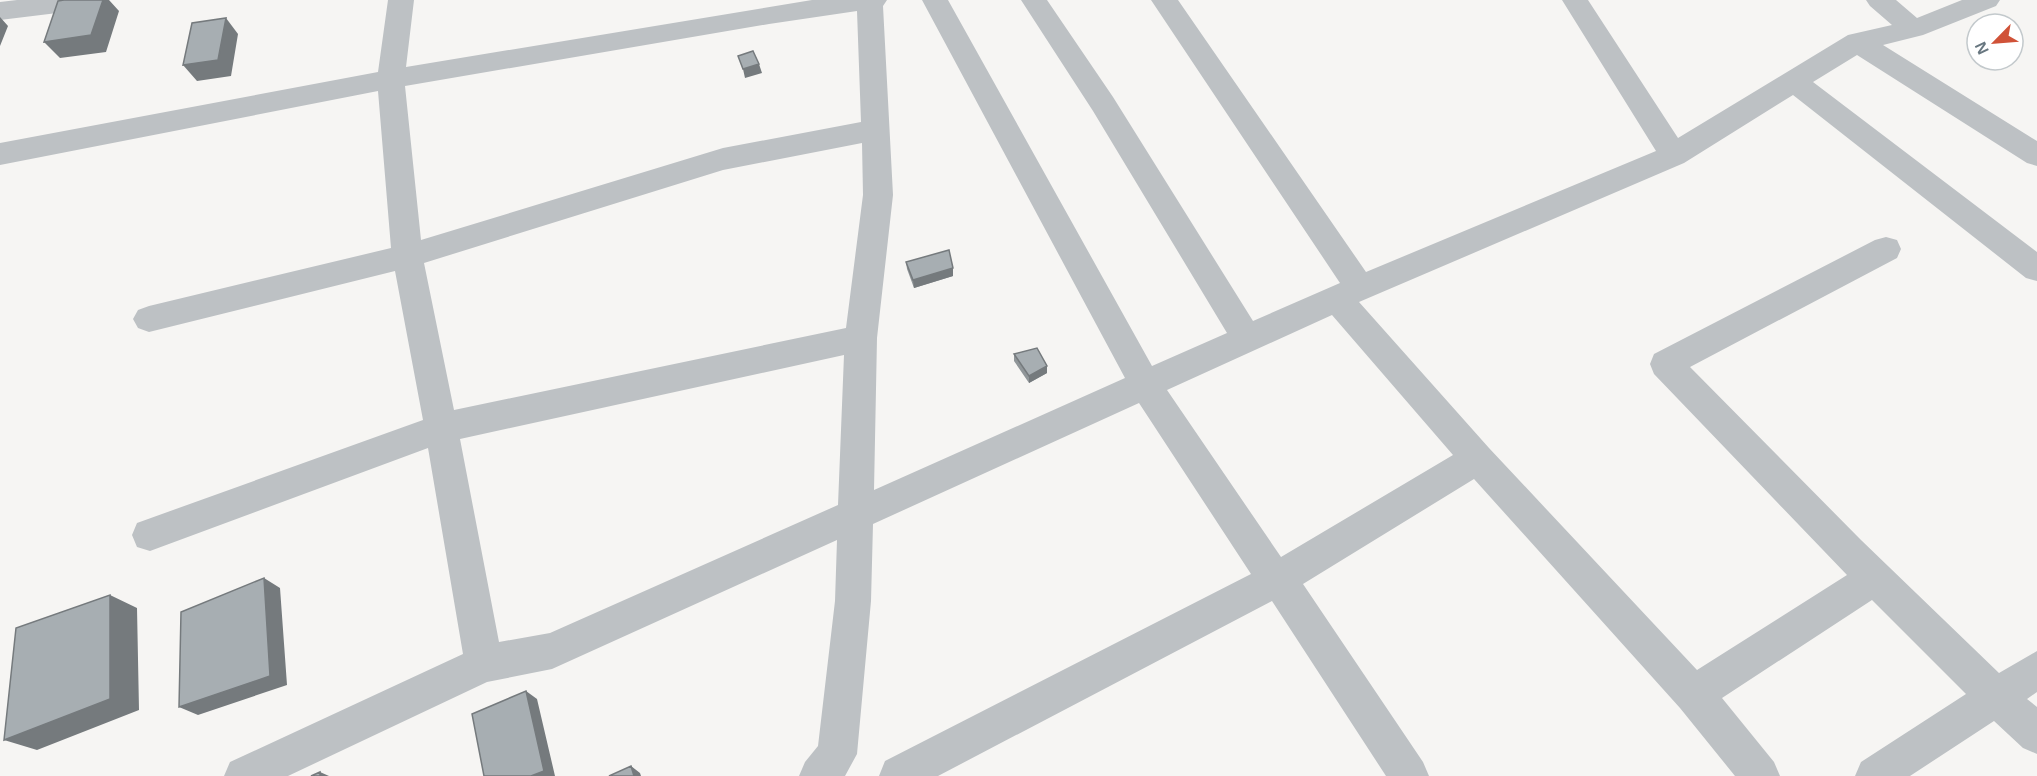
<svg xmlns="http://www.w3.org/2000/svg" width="2037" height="776" font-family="Arial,sans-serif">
<rect width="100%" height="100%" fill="#f6f5f3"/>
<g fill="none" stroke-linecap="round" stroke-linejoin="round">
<!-- minor -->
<path fill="#bdc1c4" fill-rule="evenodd" d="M17 0H103L99 6 90 9 0 20V2Z
M388 0H414L406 67 812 0H887L883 6 893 195 877 338 874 490 1125 378 922 0H948L1152 366 1227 333 1093 111 1021 0H1047L1113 97 1253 321 1340 283 1151 0H1178L1366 272 1656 151 1562 0H1588L1678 138 1848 35 1892 25 1870 6 1866 0H1896L1917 18 1962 0H2000L1996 6 1923 35 1883 45 2037 141V166L2027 163 1857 55 1813 82 2037 252V281L2026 278 1793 95 1684 163 1359 302 1489 448 1697 670 1847 575 1654 374 1650 364 1654 354 1875 240 1886 237 1897 240 1901 249 1897 258 1690 367 1861 540 1999 673 2037 651V692L2027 699 2037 707V754L2023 748 1994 721 1910 776H1855L1861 762 1966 694 1872 600 1722 698 1774 762 1780 776H1735L1680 708 1474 479 1303 584 1423 762 1429 776H1386L1272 601 938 776H879L885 761 1251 574 1139 403 873 524 871 601 857 754 845 776H799L805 762 818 746 835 601 837 540 552 669 487 682 288 776H224L230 762 463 654 428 448 150 551 137 547 132 535 137 523 423 420 395 271 149 332 138 328 133 319 138 310 149 306 391 248 378 91 0 165V143L378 72ZM857 11 861 122 723 148 421 240 405 86 769 24ZM862 143 863 195 846 328 454 410 424 263 723 170ZM1332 315 1453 455 1281 557 1167 390ZM844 355 838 505 550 633 499 642 460 439Z"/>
</g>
<!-- wall -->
<path fill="#909699" d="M906 262 953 276 914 288 907 269Z
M1014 354 1047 373 1029 383 1014 361Z"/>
<!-- shaded-wall -->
<path fill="#757a7d" d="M103 0H109L119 11 106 52 60 58 44 42Z
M0 17 8 26 0 46Z
M226 18 238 34 231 76 197 81 183 65Z
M759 64 762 73 745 78 743 69Z
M953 268V276L914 288 913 280Z
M1047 366V373L1029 383V376Z
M264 578 280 588 287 685 198 715 179 707Z
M110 595 137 608 139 710 37 750 4 740Z
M526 691 537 699 555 776H531Z
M631 766 640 773 641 776H634Z
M320 772 329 776H320Z"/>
<!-- building -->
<path fill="#a7aeb2" stroke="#757a7d" stroke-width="1.5" d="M64 0H103L91 35 44 42 58 1Z
M226 18 218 60 183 65 192 23Z
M753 51 759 64 743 69 738 56Z
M949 250 953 268 913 280 906 262Z
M1037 348 1047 366 1029 376 1014 354Z
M264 578 270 676 179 707 181 612Z
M110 595V699L4 740 16 628Z
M526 691 544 771 531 776H484L472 714Z
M631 766 634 776H609Z
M320 772V776H311Z"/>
<!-- north arrow -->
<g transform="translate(1995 42) rotate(245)"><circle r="28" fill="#ffffff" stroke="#c3c9cc" stroke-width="1.5"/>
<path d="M0-4.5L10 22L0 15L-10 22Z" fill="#d05238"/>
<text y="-9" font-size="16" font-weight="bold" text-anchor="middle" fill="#687780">N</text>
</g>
</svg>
